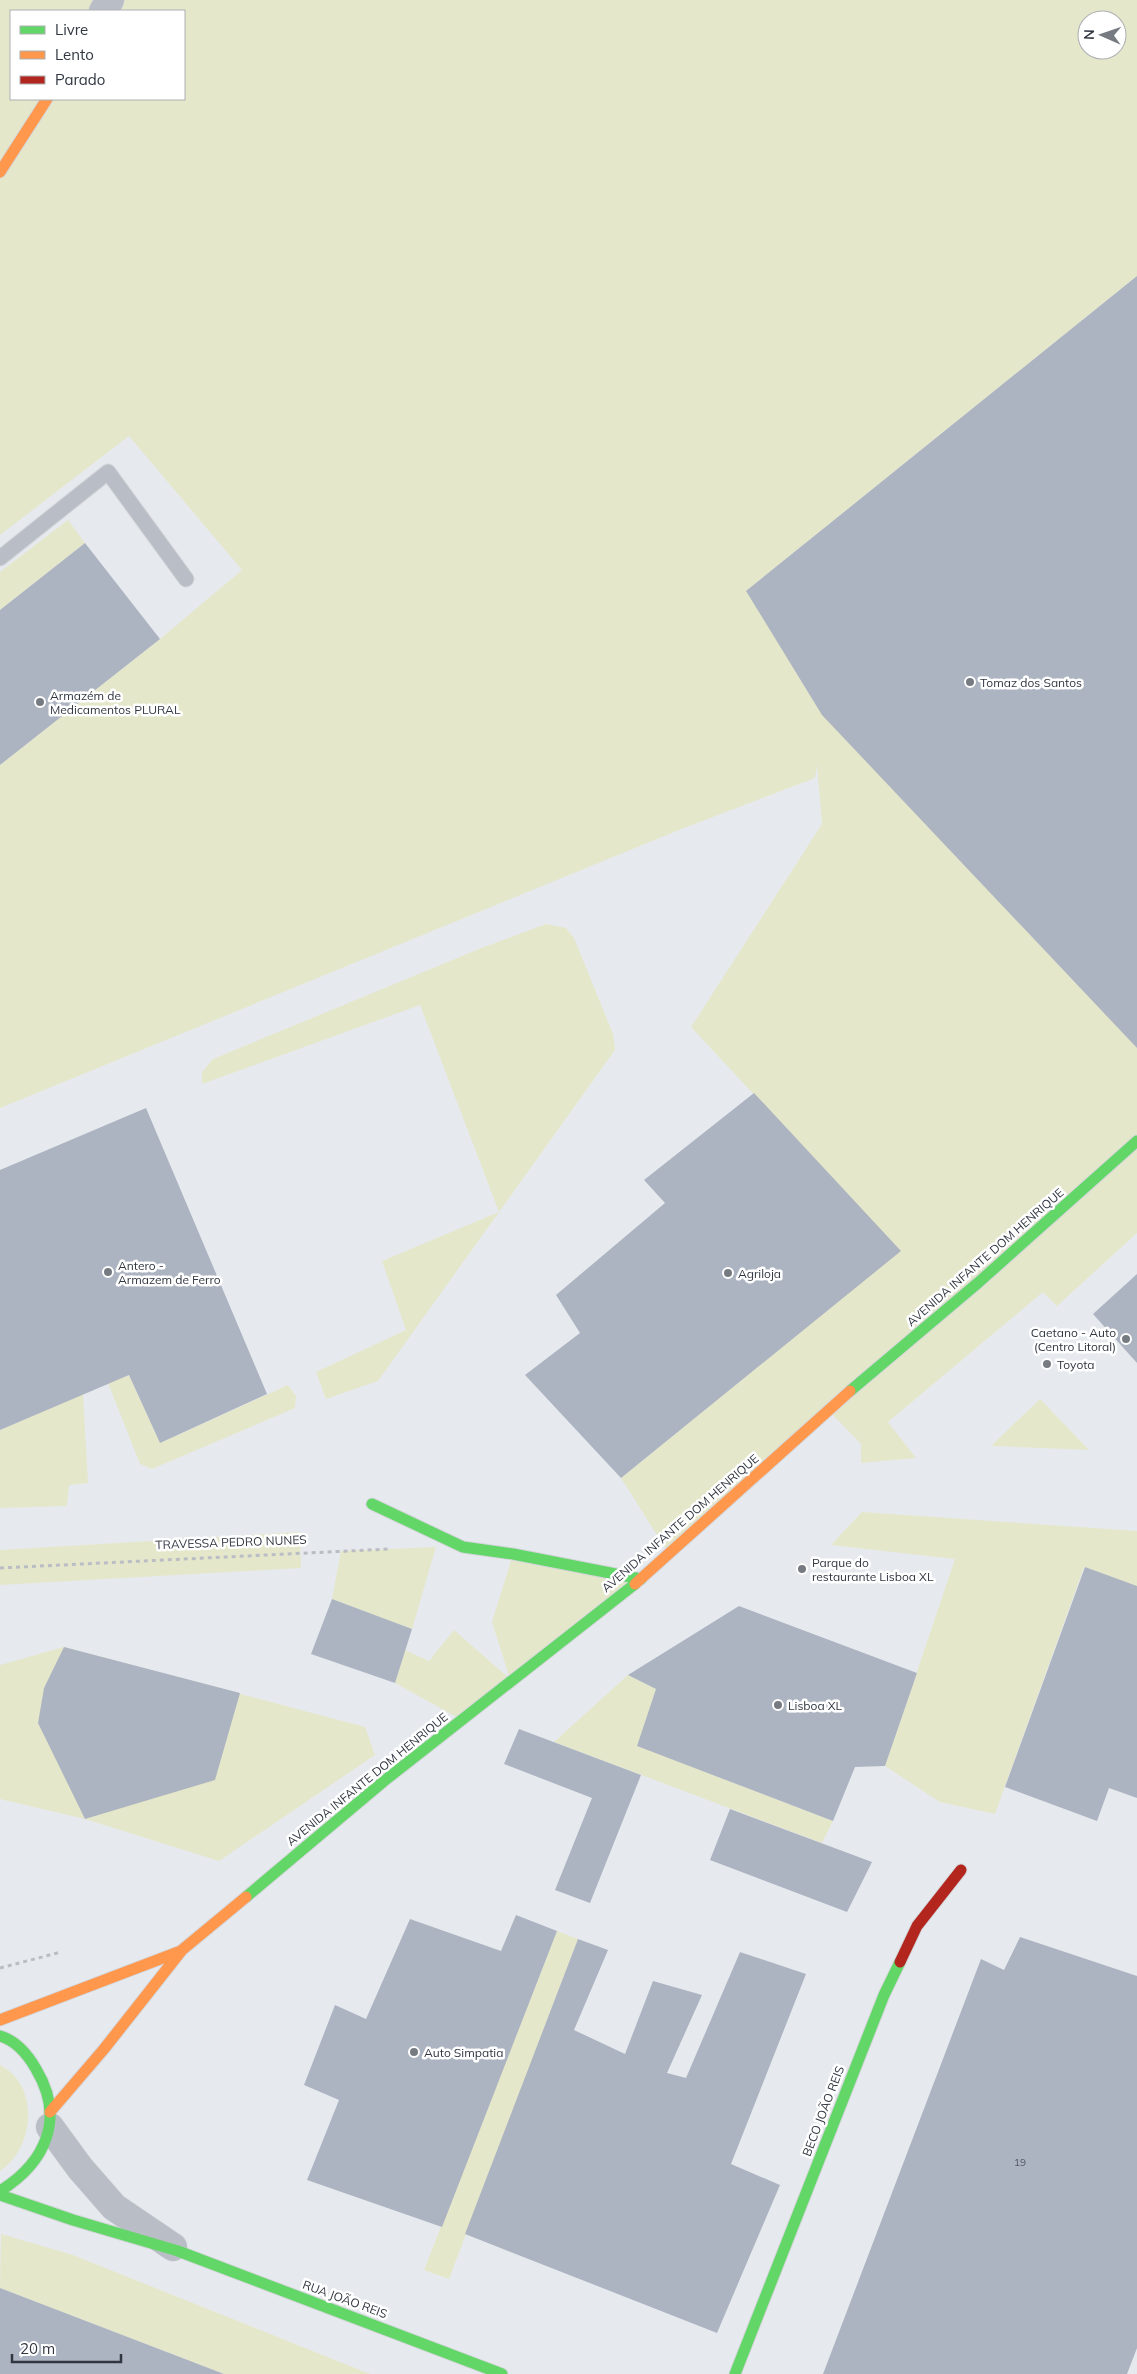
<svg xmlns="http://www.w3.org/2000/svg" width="1137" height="2374" font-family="Mulish,sans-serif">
<rect width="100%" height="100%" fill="#f7f9fc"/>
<!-- built -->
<path fill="#e6eaef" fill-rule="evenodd" d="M1137 0V2374H0V223ZM1087 20H1117V50H1087Z"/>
<!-- green -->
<path fill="#e5e7ca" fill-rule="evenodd" d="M0 0H1137V276L746 591 782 648 1137 1048V1233L1057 1306 1043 1292 888 1422 916 1458 861 1463V1444L828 1410 669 1554 621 1478 900 1251 691 1027 822 824 817 765 815 778 684 828 0 1108V765L160 639 242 570 129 436 0 535ZM11 11H184V99H11ZM1087 20H1117V50H1087Z
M68 520 85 543 0 610V572Z
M546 924 566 928 574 938 613 1034 615 1050 378 1381 326 1399 316 1372 406 1330 382 1261 499 1212 420 1005 202 1084V1072L213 1059 479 949Z
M129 1375 160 1443 288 1385 296 1396 295 1408 152 1469 140 1464 108 1383Z
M83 1394 88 1483 69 1485 67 1506 0 1508V1430Z
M1040 1399 1089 1450 991 1446Z
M862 1512 1137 1531V1586L1084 1567 995 1814 940 1802 885 1766 955 1559 831 1545Z
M300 1532 301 1568 0 1585V1550Z
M436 1547 412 1629 332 1599 341 1551Z
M513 1554 641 1579 462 1720 395 1683 405 1650 429 1661 454 1630 510 1679 492 1622Z
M64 1647 365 1727 375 1755 219 1861 85 1819 0 1799V1665Z
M628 1675 656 1689 638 1746 833 1821 822 1843 554 1742Z
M557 1931 578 1939 449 2279 424 2270Z
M0 2065C41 2086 34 2149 0 2171Z
M1 2234 73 2255 370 2374H224L0 2288Z"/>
<!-- building -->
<path fill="#adb4c1" d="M1137 276V1048L822 715 746 591Z
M85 543 160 639 0 765V610Z
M754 1093 901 1251 621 1478 525 1375 580 1333 556 1295 665 1203 644 1180Z
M146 1108 267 1394 160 1443 129 1375 0 1430V1170Z
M1137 1274V1363L1093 1314Z
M1085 1567 1137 1586V1798L1109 1788 1097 1821 1005 1787Z
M332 1599 412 1629 395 1683 311 1654Z
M739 1606 917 1673 885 1766 855 1767 833 1821 637 1746 656 1689 628 1675Z
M64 1647 240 1693 215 1780 85 1819 38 1723 44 1688Z
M519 1729 641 1775 590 1903 555 1890 592 1798 504 1764Z
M730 1809 872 1862 847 1912 710 1860Z
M516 1915 557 1931 442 2227 307 2180 339 2100 304 2085 335 2005 366 2019 410 1919 501 1951Z
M1020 1937 1137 1976V2348L1127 2374H823L981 1959 1004 1970Z
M578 1939 608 1950 574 2030 625 2054 653 1981 702 1995 667 2073 686 2078 740 1952 806 1974 731 2164 780 2185 717 2333 465 2234Z
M0 2288 224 2374H0Z"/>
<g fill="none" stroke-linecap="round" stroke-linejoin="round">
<!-- lane casing -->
<g stroke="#d4d6da" stroke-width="17">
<path id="lane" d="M0 558 108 472 186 579"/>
</g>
<!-- street casing -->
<g stroke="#d4d6da" stroke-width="29">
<path id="street" d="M103 11 110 0
M50 2127 80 2168 114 2207 173 2247"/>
</g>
<!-- fast casing -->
<g stroke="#d4d6da" stroke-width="13">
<path id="fast" d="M850 1391 979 1282 1137 1141
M372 1504 463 1547 513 1554 641 1579
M246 1897 384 1781 635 1584
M0 2036C17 2041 28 2055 36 2069 66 2119 45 2163 0 2191
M0 2195 73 2220 178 2251 502 2374
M735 2374 884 1995 900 1962"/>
</g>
<!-- slow casing -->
<g stroke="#d4d6da" stroke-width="13">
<path id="slow" d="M0 172 47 99
M635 1584 850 1391
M0 2020 181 1951
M50 2112 104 2049 182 1950 246 1897"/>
</g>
<!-- jam casing -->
<g stroke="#d4d6da" stroke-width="13">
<path id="jam" d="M900 1962 917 1926 961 1870"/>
</g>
<!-- path -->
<path stroke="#babec4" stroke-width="3" stroke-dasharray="4 4" stroke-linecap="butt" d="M0 1568 389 1549
M0 1968 61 1952"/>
<!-- lane -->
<use href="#lane" stroke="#b9bec6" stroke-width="15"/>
<!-- street -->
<use href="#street" stroke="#b9bec6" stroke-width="28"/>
<!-- fast -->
<use href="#fast" stroke="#63d668" stroke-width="11"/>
<!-- slow -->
<use href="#slow" stroke="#ff974d" stroke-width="11"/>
<!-- jam -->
<use href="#jam" stroke="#b3261e" stroke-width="11"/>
</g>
<!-- markers -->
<g fill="#767b82" stroke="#fff" stroke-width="2">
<circle cx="970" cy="682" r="5"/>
<circle cx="40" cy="702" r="5"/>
<circle cx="108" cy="1272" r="5"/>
<circle cx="728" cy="1273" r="5"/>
<circle cx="1126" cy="1339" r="5"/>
<circle cx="1047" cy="1364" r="5"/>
<circle cx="802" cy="1569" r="5"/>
<circle cx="778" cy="1705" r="5"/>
<circle cx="414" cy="2052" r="5"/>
</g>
<g text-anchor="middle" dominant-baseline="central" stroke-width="5" stroke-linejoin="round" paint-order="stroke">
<!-- number labels -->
<g font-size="10" fill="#505661">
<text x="1020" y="2162">19</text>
</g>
<!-- poi labels -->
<g font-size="12" fill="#313741" stroke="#fff" text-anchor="start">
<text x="980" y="682">Tomaz dos Santos</text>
<text x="50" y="695">Armazém de<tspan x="50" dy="14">Medicamentos PLURAL</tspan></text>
<text x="118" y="1265">Antero -<tspan x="118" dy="14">Armazem de Ferro</tspan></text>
<text x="738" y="1273">Agriloja</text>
<text x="1116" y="1332" text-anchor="end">Caetano - Auto<tspan x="1116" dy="14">(Centro Litoral)</tspan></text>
<text x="1057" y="1364">Toyota</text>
<text x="812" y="1562">Parque do<tspan x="812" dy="14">restaurante Lisboa XL</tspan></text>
<text x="788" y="1705">Lisboa XL</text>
<text x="424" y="2052">Auto Simpatia</text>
</g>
<!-- street labels -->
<g font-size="12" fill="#313741" stroke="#fff">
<text transform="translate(985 1257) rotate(-41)">AVENIDA INFANTE DOM HENRIQUE</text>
<text transform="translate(680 1523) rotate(-41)">AVENIDA INFANTE DOM HENRIQUE</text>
<text transform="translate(231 1542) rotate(-2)">TRAVESSA PEDRO NUNES</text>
<text transform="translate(367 1779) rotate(-39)">AVENIDA INFANTE DOM HENRIQUE</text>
<text transform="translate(823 2111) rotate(-69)">BECO JOÃO REIS</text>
<text transform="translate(345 2299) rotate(20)">RUA JOÃO REIS</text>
</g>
</g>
<!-- legend -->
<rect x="10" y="10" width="175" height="90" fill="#ffffff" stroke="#adafb3"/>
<rect x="20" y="26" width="25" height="8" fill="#63d668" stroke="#adafb3"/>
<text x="55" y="35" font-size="15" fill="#313741">Livre</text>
<rect x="20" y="51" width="25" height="8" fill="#ff974d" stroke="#adafb3"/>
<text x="55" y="60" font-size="15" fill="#313741">Lento</text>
<rect x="20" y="76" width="25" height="8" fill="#b3261e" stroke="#adafb3"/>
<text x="55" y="85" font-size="15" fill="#313741">Parado</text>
<!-- north arrow -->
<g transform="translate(1102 35) rotate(272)"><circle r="24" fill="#ffffff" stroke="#adafb3"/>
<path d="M0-4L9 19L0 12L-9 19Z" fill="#767b82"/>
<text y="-8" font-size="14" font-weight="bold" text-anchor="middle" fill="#313741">N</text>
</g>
<!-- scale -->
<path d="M12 2354v8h109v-8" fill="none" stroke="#313741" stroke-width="2.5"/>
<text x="20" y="2354" font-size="15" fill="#313741" stroke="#ffffff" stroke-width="4" paint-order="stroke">20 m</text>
</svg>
